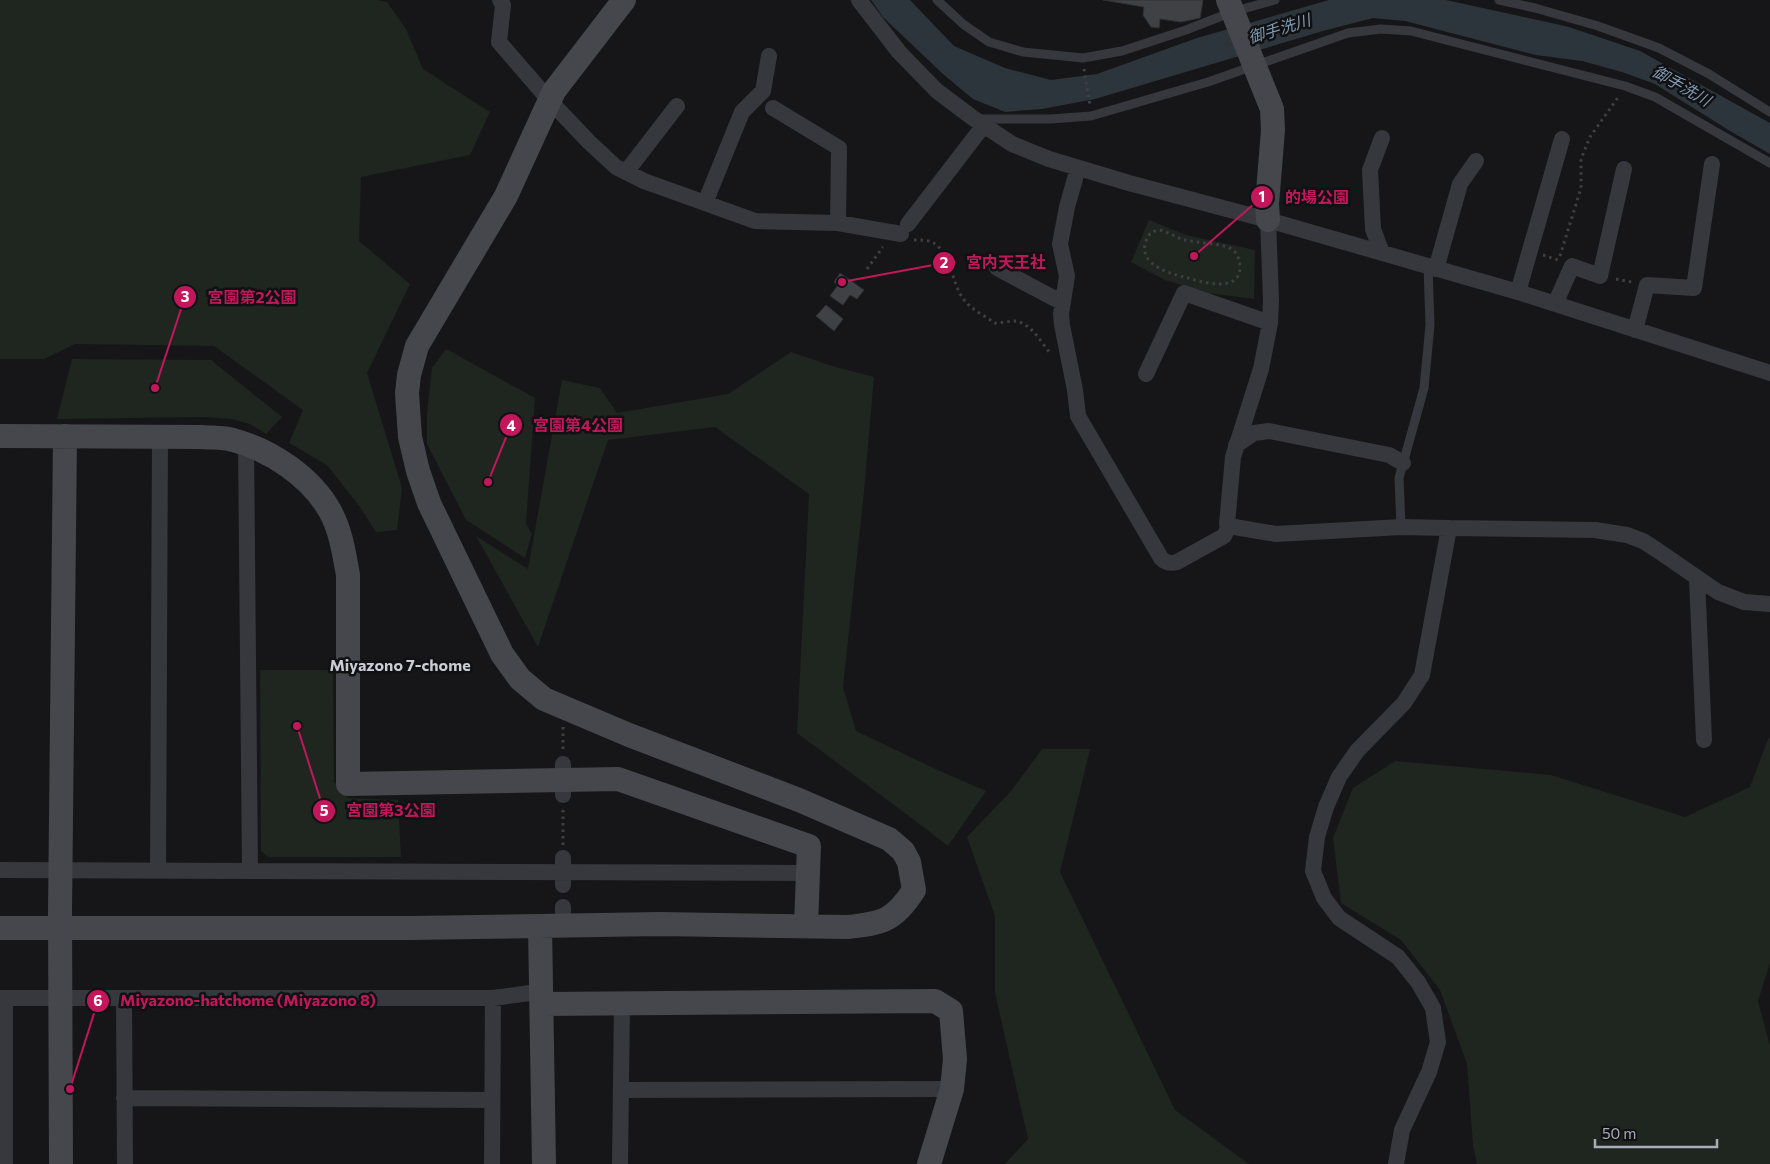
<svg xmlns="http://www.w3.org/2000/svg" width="1770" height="1164" font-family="Commissioner,'Noto Sans JP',sans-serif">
<rect width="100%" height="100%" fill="#161618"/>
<!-- green -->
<path fill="#1e261f" d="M0 0H377L387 2 406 29 423 69 490 112 470 155 361 177 359 241 410 284 367 373 402 488 397 530 376 532 360 507 327 465 289 443 303 410 214 346 75 344 44 359H0Z
M1149 220 1186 235 1255 250 1254 299 1207 293 1165 280 1131 262Z
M446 349 535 398 526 524 532 534 525 558 466 520 427 444V413L432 368Z
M791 352 832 366 874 377 864 492 843 687 856 731 942 772 986 791 948 846 909 816 797 733 809 494 715 427 608 440 538 647 476 536 528 569 562 380 600 388 617 413 728 394Z
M72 359 211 360 282 417 266 434 250 424 231 419 206 417 57 419Z
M260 670H333L334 782 348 798 398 800 401 857H268L261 851Z
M1770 738V963L1758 1001 1770 1046V1164H1477L1473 1145 1467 1064 1440 990 1401 940 1341 903 1333 838 1353 788 1395 761 1551 775 1685 817 1750 787 1768 739Z
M1042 749H1090L1060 872 1175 1110 1249 1164H1005L1028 1139 995 993V916L967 837 1012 790Z"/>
<!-- water -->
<path fill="#2c353c" d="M871 0H910L954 46 1005 68 1051 80 1097 74 1197 38 1329 0H1446L1569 27 1640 51 1770 123V154L1730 131 1655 84 1622 72 1582 61 1536 55 1405 21 1373 18 1323 31 1095 99 1042 109 1005 112 973 99 943 74 883 17Z"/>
<!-- building -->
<path fill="#404145" stroke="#303034" d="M1103 0H1203L1200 18 1181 22 1160 19 1159 28 1151 27 1143 15 1144 7Z
M840 273 864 290 857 299 850 295 843 305 830 296 838 285 834 282Z
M826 305 843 319 834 331 816 316Z"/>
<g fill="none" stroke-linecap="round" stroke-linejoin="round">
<!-- path -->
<path stroke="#3d3f44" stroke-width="3" stroke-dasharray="2.5 4" stroke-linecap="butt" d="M1084 69 1090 105
M1160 230C1169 232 1176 238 1185 240 1197 243 1224 243 1233 250 1238 254 1240 262 1240 268 1239 293 1202 282 1188 278 1171 274 1137 265 1146 241 1149 233 1152 231 1160 230Z
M914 240C919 240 924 240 929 241 950 247 952 285 964 300 972 310 985 316 995 323 1002 323 1009 321 1015 321 1031 323 1041 342 1050 353
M1543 255 1558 260
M1560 256 1581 188V159L1590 137 1619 96
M867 269 883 247
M1616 279 1632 282
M563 727V749
M563 845V808"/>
<!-- lane -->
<path stroke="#37383d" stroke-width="9" d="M937 0 963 24 989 42 1023 52 1083 58 1122 51 1186 30 1232 12 1275 0
M1499 0 1535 8 1598 26 1659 48 1709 74 1770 112
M978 119H1051L1091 116 1208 82 1348 33 1381 29 1411 31 1625 86 1655 97 1770 163
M1401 527 1399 478 1424 388 1430 325 1428 266"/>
<!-- street -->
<path stroke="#37383d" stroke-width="16" d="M500 0 503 5 499 42 550 101 589 142 616 167 644 181 755 221 838 223 901 234
M859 0 899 52 937 91 973 118 1012 144 1049 159 1129 183 1268 220 1518 292 1770 373
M773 108 839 148 838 223
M1078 168 1067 207 1060 244 1067 276 1061 314 1062 325 1075 390 1078 416 1161 558C1166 563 1170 564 1177 562L1224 536 1229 526
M626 172 677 106
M705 203 742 112 763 91 769 56
M1268 220 1271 300 1270 323 1261 369 1233 457 1227 524 1229 526 1276 534 1401 527 1449 528 1422 675 1404 703 1357 751 1339 777 1326 807 1317 837 1313 871 1324 898 1339 918 1398 957 1418 982 1433 1008 1438 1042 1429 1072 1402 1130 1396 1164
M908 224 984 125
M1382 253 1373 229 1370 170 1382 138
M997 268 1063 303
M1436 269 1460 184 1476 161
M1518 292 1562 139
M1555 304 1572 266 1600 276 1624 169
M1635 330 1647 285 1694 288 1712 164
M1146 374 1184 293 1270 323
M246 444 250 871
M1236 445 1254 433 1269 431 1389 455 1403 463
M1449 528 1595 530 1627 535 1643 541 1657 550 1718 592 1744 602 1770 604
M1697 579 1704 740
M563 795V764
M563 858V885
M0 870 808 873
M158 871 160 437
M563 912V907
M0 998H493L530 993
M5 998V1164
M124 998 125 1164
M621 1090 952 1089
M124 1098 492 1100
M492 1164 493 998
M620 1164 622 1003"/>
<!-- secondary -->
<path stroke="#45474d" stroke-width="24" d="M1228 0 1272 109 1273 130 1267 204 1268 220
M0 436 202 437C212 438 224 437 233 440 271 450 311 477 330 511 341 531 344 553 348 575V784L618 779 809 846 806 926
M540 926 544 1164
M0 928H412L660 924 848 927C883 923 894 921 914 890L909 862 903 851 889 839 799 800 629 735 544 699 520 679 502 654 429 503 418 471 410 437 407 393 409 375 417 346 506 196 554 91 624 0
M542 1004 935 1001 951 1011 955 1059 952 1089 929 1164
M61 1164 60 913 65 436"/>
</g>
<g text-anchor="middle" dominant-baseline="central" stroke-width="5" stroke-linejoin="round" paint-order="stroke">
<!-- water labels -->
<g font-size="16" font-style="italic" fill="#7f9bb3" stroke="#111113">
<text transform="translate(1279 28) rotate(-17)">御手洗川</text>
<text transform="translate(1682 85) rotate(30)">御手洗川</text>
</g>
<!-- neighbourhood labels -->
<g font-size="16" font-weight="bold" fill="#c9ccd4" stroke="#111113">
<text x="400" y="664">Miyazono 7-chome</text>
</g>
</g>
<!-- callouts -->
<path fill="none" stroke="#c2185b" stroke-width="2" d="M1194 256L1262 197M842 282L944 263M155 388L185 297M488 482L511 425M297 726L324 811M70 1089L98 1001"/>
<g fill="#c2185b" stroke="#111113" stroke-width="2">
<circle cx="1194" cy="256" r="5"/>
<circle cx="842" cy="282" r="5"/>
<circle cx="155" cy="388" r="5"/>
<circle cx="488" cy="482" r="5"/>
<circle cx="297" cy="726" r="5"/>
<circle cx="70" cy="1089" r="5"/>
<circle cx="1262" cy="197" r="12"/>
<circle cx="944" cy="263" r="12"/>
<circle cx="185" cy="297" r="12"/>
<circle cx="511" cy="425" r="12"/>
<circle cx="324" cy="811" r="12"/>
<circle cx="98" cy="1001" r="12"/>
</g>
<g font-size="15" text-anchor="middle" font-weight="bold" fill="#fff">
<text x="1262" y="202">1</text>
<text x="944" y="268">2</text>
<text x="185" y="302">3</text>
<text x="511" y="431">4</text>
<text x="324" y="816">5</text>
<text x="98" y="1006">6</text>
</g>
<g font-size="16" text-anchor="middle" font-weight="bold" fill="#c2185b" stroke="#111113" stroke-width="5" stroke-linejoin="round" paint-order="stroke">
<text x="1317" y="203">的場公園</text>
<text x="1006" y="268">宮内天王社</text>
<text x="252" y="303">宮園第2公園</text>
<text x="578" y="431">宮園第4公園</text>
<text x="391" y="816">宮園第3公園</text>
<text x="248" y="1006">Miyazono-hatchome (Miyazono 8)</text>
</g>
<!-- scale -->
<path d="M1595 1139v8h122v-8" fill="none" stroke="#a8adb8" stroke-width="2.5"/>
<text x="1602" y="1139" font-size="15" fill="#a8adb8" stroke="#111113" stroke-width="4" paint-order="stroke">50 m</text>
</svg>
